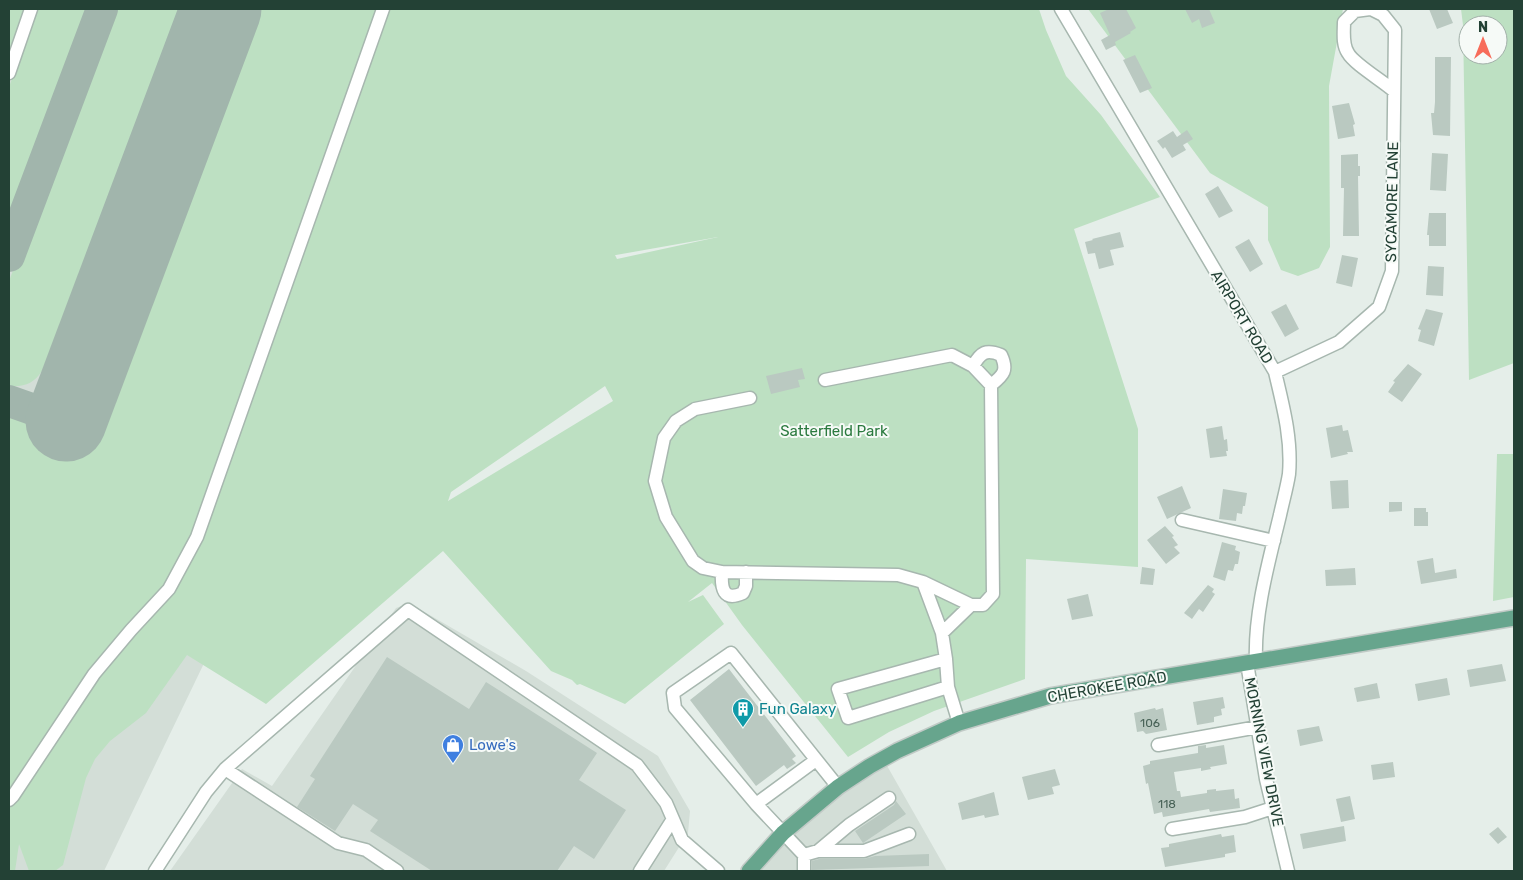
<svg xmlns="http://www.w3.org/2000/svg" width="1523" height="880" font-family="Rubik,sans-serif">
<rect width="100%" height="100%" fill="#e5eee9"/>
<!-- built -->
<path fill="#d3ded7" d="M14 9H519L104 871H9V26Z
M409 603 526 671 658 756 690 811 688 833 664 871H170L242 769 272 786 396 608Z
M886 764 947 871H760L779 848 809 818 860 780Z"/>
<!-- green -->
<path fill="#bde0c2" fill-rule="evenodd" d="M9 9H27L9 55Z
M37 9H91L9 225V87Z
M114 9H192L85 291 66 309 42 371C34 383 25 387 10 386L9 281Z
M248 9H1039L1046 30 1066 76 1101 115 1160 197 1074 229 1138 429V567L1026 559 1025 679 934 711 889 732 848 757 742 625 712 583 688 602 703 595 724 624 625 704 580 684 577 685 572 680 551 671 443 551 266 704 187 655 146 713 110 741 95 759 86 778 63 865 55 871H29L19 844 15 871H9V415L94 446 132 345 134 333 131 319ZM718 237 617 259 615 255H616ZM605 386 613 401 448 501 451 492Z
M1088 9H1343L1329 86 1330 247 1319 268 1298 276 1281 270 1268 240V207L1210 173Z
M1461 9H1514V363L1469 380 1463 25ZM1468 25H1498V55H1468Z
M1497 454H1514V597L1493 601Z"/>
<g fill="none" stroke-linecap="round" stroke-linejoin="round">
<!-- taxiway -->
<path stroke="#a1b5ac" stroke-width="32" d="M9 256 102 9
M9 401 66 421"/>
<!-- runway -->
<path stroke="#a1b5ac" stroke-width="81" d="M66 421 221 9"/>
</g>
<!-- building -->
<path fill="#bac9c1" d="M1109 9H1126L1136 28 1130 32 1131 33 1115 42 1116 45 1106 50 1101 40 1110 35 1100 13Z
M1185 9H1209L1215 23 1202 28 1199 19 1192 23Z
M1429 9H1447L1453 23 1437 29Z
M1135 55 1152 88 1140 93 1123 60Z
M1435 57H1451L1450 136 1433 135 1431 113H1434L1435 102Z
M1349 103 1355 124 1353 125 1355 136 1338 139 1332 106Z
M1187 130 1193 139 1183 145 1186 150 1172 158 1165 147 1163 149 1157 141 1173 131 1177 137Z
M1432 153 1448 154 1446 191 1430 190Z
M1358 154V166H1360V176H1358L1359 236H1343L1344 188H1341V155Z
M1218 186 1233 211 1219 218 1205 194Z
M1429 213H1446V246H1429V235H1427Z
M1120 232 1124 247 1110 250 1114 265 1099 269 1095 253 1088 254 1085 242 1093 240 1092 239Z
M1249 239 1263 264 1250 272 1235 247Z
M1342 255 1358 258 1352 287 1336 283Z
M1428 266 1444 267 1443 296 1426 295Z
M1286 304 1299 329 1285 337 1271 312Z
M1426 309 1443 313 1434 346 1418 341 1421 330 1418 329Z
M1408 364 1422 374 1402 402 1388 392 1395 382 1393 381Z
M802 368 805 379 798 380 800 387 771 394 766 376Z
M1342 425 1343 431 1348 430 1353 452H1347L1348 454 1331 458 1326 428Z
M1222 426 1224 440 1227 439 1228 451H1226L1227 456 1210 458 1206 429Z
M1348 480 1349 508 1332 509 1330 481Z
M1182 486 1191 508 1167 519 1157 497Z
M1223 489 1247 493 1245 506H1243L1242 514 1237 513 1236 521 1219 519Z
M1389 502H1402V511L1389 512Z
M1414 508H1426V512H1428V526H1414Z
M1165 526 1174 536 1172 537 1178 545 1174 547 1180 553 1166 564 1147 540Z
M1222 542 1236 546 1235 550 1240 552 1238 564H1235L1233 571 1228 570 1225 581 1213 577Z
M1433 558 1435 573 1456 569 1457 578 1421 584 1417 561Z
M1142 567 1155 569 1153 585 1140 584Z
M1355 568 1356 585 1326 586 1325 570Z
M1208 585 1214 589 1212 592 1215 594 1203 612 1199 609 1192 619 1184 613Z
M1088 594 1093 616 1072 620 1067 599Z
M387 657 469 709 486 682 597 753 579 780 626 810 594 859 574 846 557 871H432L370 831 378 820 353 804 335 831 297 807 315 779 310 776Z
M1502 664 1506 681 1470 687 1467 670Z
M729 669 796 756 792 759 796 763 787 769 784 765 756 786 690 700Z
M1447 678 1450 695 1418 701 1415 684Z
M1377 683 1380 698 1357 702 1354 688Z
M1223 697 1225 708 1221 709 1222 715 1214 717V722L1197 725 1193 702Z
M1155 708 1156 710 1163 708 1167 730 1146 734 1143 731 1137 732 1134 713Z
M1319 726 1323 741 1300 746 1297 730Z
M1206 745V748L1224 745 1227 764 1210 767 1211 769 1201 771V768L1174 772 1177 791H1180L1181 797 1207 793V790L1216 789V791L1234 789 1235 799 1239 798 1240 808 1210 812 1209 809 1163 817 1162 812 1154 814 1148 783 1146 784 1143 766 1150 764V761L1198 753V746Z
M1393 762 1395 777 1373 780 1371 765Z
M1055 769 1060 785 1052 787 1054 794 1028 800 1022 777Z
M994 792 999 815 985 818 984 815 962 820 958 803Z
M1350 796 1355 819 1341 822 1336 799Z
M896 801 906 814 863 843 855 831 894 805Z
M1344 826 1346 841 1303 849 1300 834Z
M1498 827 1507 837 1498 844 1489 834Z
M1221 834 1222 837 1234 835 1236 852 1225 854V857L1165 867 1161 848 1169 847V844Z
M929 854V866L812 870V861L819 859H864L875 856Z"/>
<g fill="none" stroke-linecap="round" stroke-linejoin="round">
<!-- minor casing -->
<g stroke="#a7b7af" stroke-width="15">
<path id="minor" d="M1061 9 1275 372C1283 406 1292 439 1289 474 1287 487 1283 501 1280 515 1269 561 1254 613 1256 661
M1370 9 1355 11 1344 22C1344 32 1342 44 1348 53 1354 64 1383 81 1394 91
M9 73 31 9
M973 366C981 352 986 349 1001 355 1008 370 1004 375 991 385
M1275 372 1339 342 1379 307 1392 271 1395 30 1383 15 1371 9
M750 398 695 409 676 421 664 438 655 481 666 517 693 561 703 568 722 572 898 575 923 582 971 605H983L993 594 991 385 973 366 952 355 825 380
M1182 520 1274 541
M722 572C721 588 723 602 743 593L746 586V572
M923 582 942 633 946 659 948 687 959 723
M942 633 971 605
M946 659 838 689 848 718 948 687
M1247 663 1266 779 1288 871
M1158 745 1258 727
M225 769 338 843 366 850 397 871
M838 787 731 653 673 693 675 708 756 804 804 855 818 851H864L909 834
M9 800 13 796 94 674 131 630 169 589 197 537 383 9
M756 804 816 760
M1172 829 1245 817 1273 808
M818 851 849 825 889 798
M804 855V871
M155 871 206 792 225 769 408 610 637 765 666 803 682 840 718 871
M640 871 673 819"/>
</g>
<!-- major casing -->
<g stroke="#c1cac6" stroke-width="18">
<path id="major" d="M749 871 783 833 838 787 870 766 897 751 959 723 1050 696 1514 618"/>
</g>
<!-- minor -->
<use href="#minor" stroke="#fff" stroke-width="12"/>
<!-- major -->
<use href="#major" stroke="#67a58d" stroke-width="15"/>
</g>
<!-- icons -->
<defs>
<g id="building-pin" transform="scale(1.125)"><path d="M0 17L-7.5 6A9.5 9.5 0 1 1 7.5 6Z" fill="#0f9aa8" stroke="#f6faf7"/><path d="M-4-6H4V6H1V3H-1V6H-4ZM-2.5-4.3h1.7v1.8h-1.7ZM.8-4.3h1.7v1.8H.8ZM-2.5-1h1.7V.8h-1.7ZM.8-1h1.7V.8H.8Z" fill="#fff"/></g>
<g id="shop-pin" transform="scale(1.125)"><path d="M0 17L-7.5 6A9.5 9.5 0 1 1 7.5 6Z" fill="#3f7fe0" stroke="#f6faf7"/><path d="M-5-2.5h2.3a2.7 3.5 0 0 1 5.4 0H5L5.5 6h-11ZM-1.5-2.5h3a1.5 2.3 0 0 0-3 0Z" fill="#fff"/></g>
</defs>
<g fill-rule="evenodd">
<use href="#building-pin" x="743" y="709"/>
<use href="#shop-pin" x="453" y="745"/>
</g>
<g text-anchor="middle" dominant-baseline="central" stroke-width="4" stroke-linejoin="round" paint-order="stroke">
<!-- number labels -->
<g font-size="12" fill="#496358">
<text x="1150" y="723">106</text>
<text x="1167" y="804">118</text>
</g>
<!-- street labels -->
<g font-size="15" fill="#234135" stroke="#f6faf7">
<text transform="translate(1392 202) rotate(-89)">SYCAMORE LANE</text>
<text transform="translate(1242 317) rotate(59)">AIRPORT ROAD</text>
<text transform="translate(1107 687) rotate(-10)">CHEROKEE ROAD</text>
<text transform="translate(1264 752) rotate(79)">MORNING VIEW DRIVE</text>
</g>
<!-- park labels -->
<g font-size="15" fill="#2b7a3f" stroke="#f6faf7">
<text x="834" y="431">Satterfield Park</text>
</g>
<!-- culture labels -->
<g font-size="15" fill="#0d838f" stroke="#f6faf7" text-anchor="start">
<text x="759" y="709">Fun Galaxy</text>
</g>
<!-- shop labels -->
<g font-size="15" fill="#366cbe" stroke="#f6faf7" text-anchor="start">
<text x="469" y="745">Lowe's</text>
</g>
</g>
<!-- border -->
<rect width="1523" height="880" fill="none" stroke="#234135" stroke-width="20"/>
<!-- north arrow -->
<g transform="translate(1483 40)"><circle r="24" fill="#f6faf7" stroke="#a2b0a9"/>
<path d="M0-4L9 19L0 12L-9 19Z" fill="#f76c5a"/>
<text y="-8" font-size="14" font-weight="bold" text-anchor="middle" fill="#234135">N</text>
</g>
</svg>
